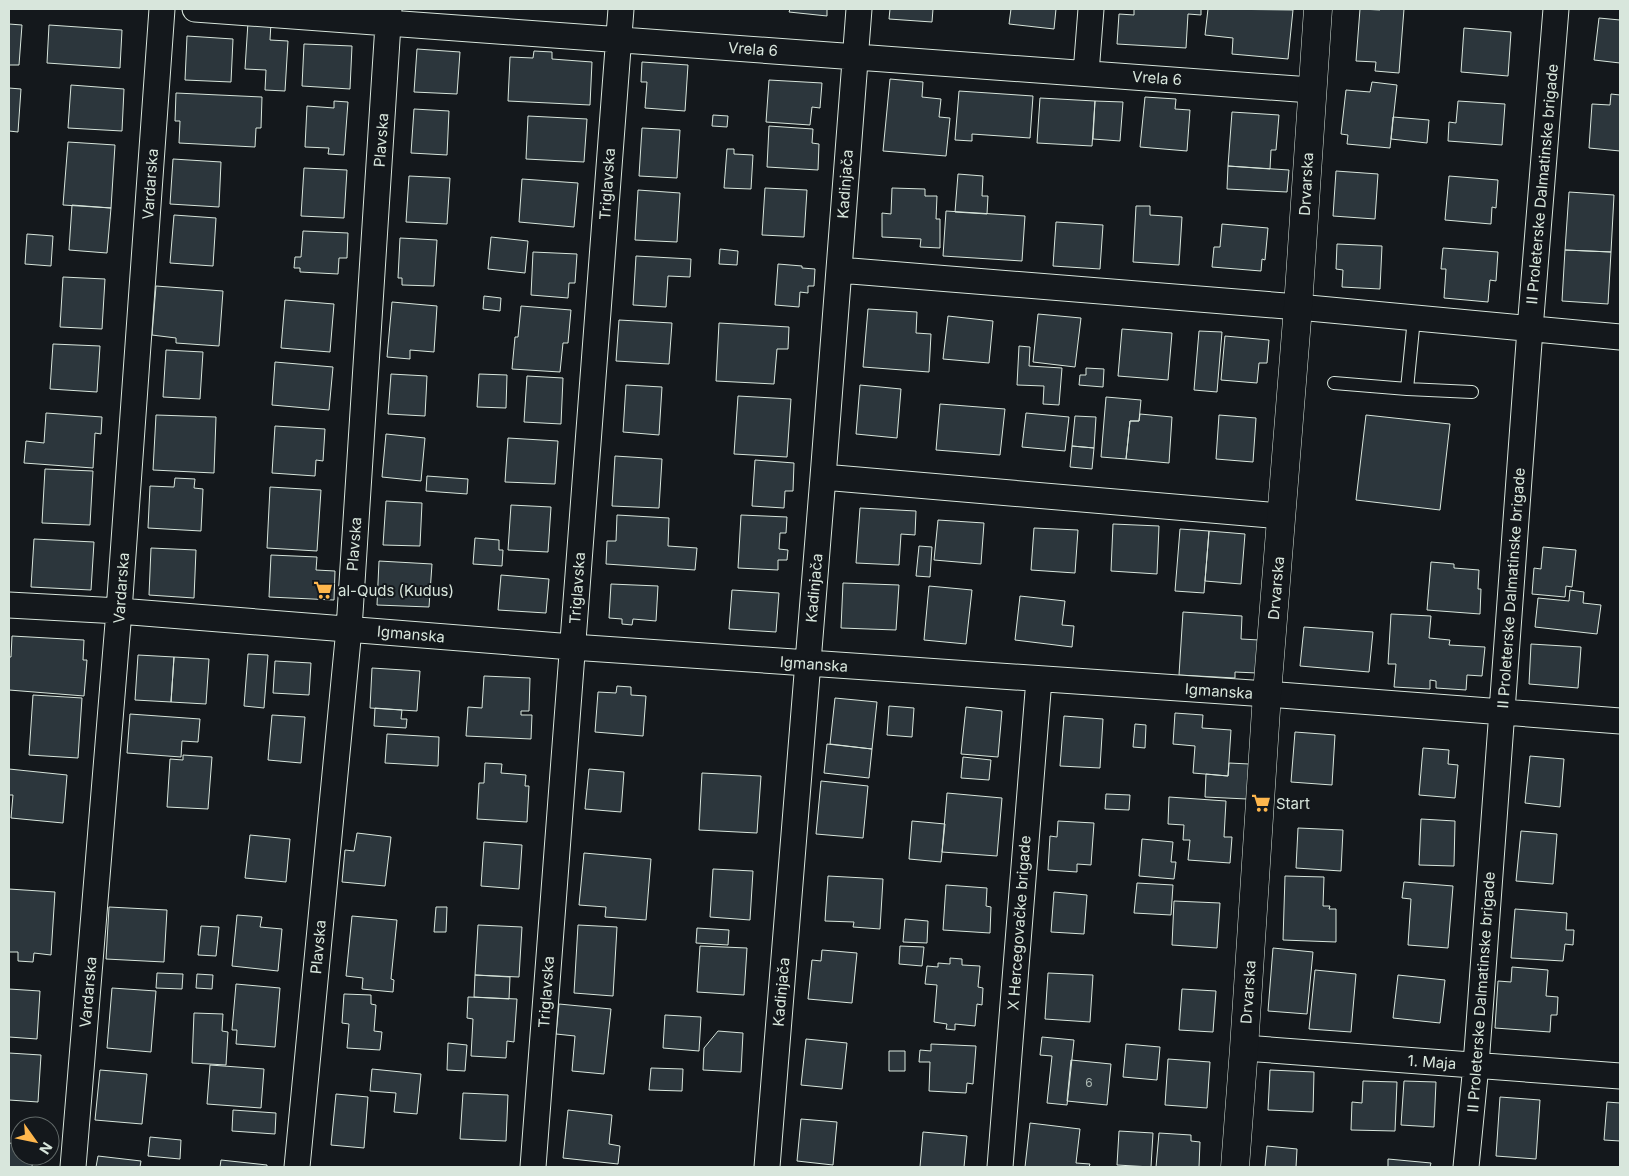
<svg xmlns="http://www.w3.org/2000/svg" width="1629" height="1176" font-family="Inter,sans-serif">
<rect width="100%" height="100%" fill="#14181c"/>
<!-- building -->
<path fill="#2c363c" stroke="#d8e6dc" d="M790 9H827V16L789 12Z
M890 9H933L932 22 889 19Z
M1011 9H1056L1054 29 1009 24Z
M1134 9H1201V15L1188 14 1186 48 1117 44 1119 14 1134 15Z
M1208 9 1293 10 1288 59 1232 54 1233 38 1205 35Z
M1360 9 1380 10 1381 9H1404L1399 73 1375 71 1376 62 1356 61Z
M1599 18 1620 20V63L1594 60Z
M248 22 271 23 270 40 288 41 285 91 265 90 266 70 245 69Z
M9 24 22 25 19 65H9Z
M49 25 122 30 120 68 47 63Z
M1464 28 1511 32 1508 76 1461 72Z
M187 36 233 39 231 82 185 80Z
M304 44 352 46 350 89 302 86Z
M417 49 460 52 457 94 414 92Z
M534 51 552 52V59L592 62 590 105 508 101 510 57 533 58Z
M642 62 688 65 685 111 645 108 647 82H641Z
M890 79 923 82 922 97 941 99 939 117 950 118 946 156 883 151Z
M769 80 822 83 820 108 812 107 810 125 766 122Z
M1372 82 1397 85 1390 148 1347 144 1348 135 1341 134 1346 90 1370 92Z
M71 85 124 89 122 131 68 128Z
M9 88 21 89 18 132 9 131Z
M959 91 1033 96 1030 138 972 134V141L955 140Z
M176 93 262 97 261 128H256L255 147 179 143 180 121H175Z
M1611 94 1620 95V151L1589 148 1592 104 1610 105Z
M1145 97 1176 99 1175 109 1190 110 1187 151 1140 147Z
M1040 98 1095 101 1092 146 1037 143Z
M334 101 348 102 344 155 328 154 329 148 305 147 307 106 334 108Z
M1095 101 1123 102 1120 141 1093 139Z
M1458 101 1505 104 1502 145 1448 141 1449 122 1456 123Z
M414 109 449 111 447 155 411 153Z
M1232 112 1279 115 1276 150H1271L1270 169 1228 166Z
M713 115 728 116 727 127 712 126Z
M528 116 587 119 584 162 526 159Z
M1393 117 1429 120 1427 143 1391 139Z
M769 126 813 129 812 143 819 144 818 170 767 167Z
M642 128 680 130 677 178 639 176Z
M68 142 115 145 111 208 63 205Z
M727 149H734V154L753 155 751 189 724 188Z
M173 159 221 162 219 207 170 204Z
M1228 166 1289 170 1287 192 1227 189Z
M304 168 347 170 344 218 301 216Z
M1336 171 1378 174 1375 219 1333 216Z
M958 174 983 176 982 196H988L987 214 955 212Z
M409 176 450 178 447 224 406 222Z
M1449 176 1498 180 1496 208 1492 207 1491 224 1445 220Z
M522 179 578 183 574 227 519 222Z
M765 188 807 190 804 237 762 235Z
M892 188 925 189V196H937L936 219H940V248L920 247 921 239 882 237V213L891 214Z
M638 190 680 193 677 242 635 240Z
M1569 192 1614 195 1611 252 1565 250Z
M72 205 111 208 107 253 69 250Z
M1136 206H1150V215L1182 217 1179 265 1133 262Z
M946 211 1025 216 1022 261 943 256Z
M174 215 216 218 213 266 170 263Z
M1056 222 1103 225 1100 269 1053 266Z
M1222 224 1268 228 1265 260 1262 259 1261 271 1212 267 1214 247H1220Z
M303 231 348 233 347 258H339L338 274 300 272V268H294L295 257H301Z
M27 234 53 236 51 266 25 264Z
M491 237 528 241 525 273 488 269Z
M400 238 437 240 434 286 402 285V278H398Z
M1337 244 1382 246 1380 289 1342 287 1343 270 1336 269Z
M1443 248 1498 252 1496 281 1490 280 1488 302 1444 298 1446 269H1441Z
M720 249 738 251 737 265 719 264Z
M1565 250 1611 252 1608 304 1562 301Z
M533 252 577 254 575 283H569L568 298 531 295Z
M636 256 691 259 690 277 668 276 666 307 633 305Z
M778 264 802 266V268L815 269 814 286H808V293L800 292 799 307 775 305Z
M63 277 105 279 102 329 60 327Z
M156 286 223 291 219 346 176 343V338L152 335Z
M484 296 501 298 500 311 483 309Z
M285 300 334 304 330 352 281 348Z
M392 302 437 306 434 352 410 350V359L387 357Z
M521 306 571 310 568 343H563L560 372 512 369 515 337H518Z
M868 309 917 312 916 333 931 334 929 372 863 367Z
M1038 314 1081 318 1075 367 1033 362Z
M948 316 993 321 989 363 943 359Z
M619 320 672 323 669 364 616 361Z
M719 323 789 327 788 349H777L774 384 716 381Z
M1122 329 1172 333 1168 380 1118 376Z
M1199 331 1222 332 1217 392 1194 390Z
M1225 336 1269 340 1267 363H1259L1257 383 1221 380Z
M53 344 100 346 97 392 50 389Z
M1019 346 1030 347 1029 366 1062 368 1059 405 1043 404 1044 386 1017 385Z
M166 350 203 352 200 399 163 397Z
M275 362 333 367 329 410 272 405Z
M1086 368 1104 369 1103 387 1079 385 1080 375H1086Z
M391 374 427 376 425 416 388 414Z
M479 374 507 375 506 408 477 407Z
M527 376 563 378 561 424 524 422Z
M626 385 662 387 659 435 623 432Z
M860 385 901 389 897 438 856 434Z
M738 396 791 399 787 457 734 454Z
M1106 397 1141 400 1139 421H1130L1126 459 1101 457Z
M940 404 1005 409 1000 455 936 450Z
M46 413 102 417 101 434 95 433 93 468 24 463 26 441 44 443Z
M1026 413 1069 417 1065 451 1022 447Z
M1140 414 1172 417 1169 463 1126 459 1130 421H1139Z
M156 415 216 417 214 473 153 470Z
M1219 415 1256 418 1253 462 1216 459Z
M1366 415 1450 424 1440 510 1356 500Z
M1075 416 1096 417 1094 448 1072 446Z
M275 426 325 429 323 461 316 460 315 476 272 473Z
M386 434 425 438 421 481 382 477Z
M508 438 558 441 555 484 505 482Z
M1072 446 1094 448 1092 469 1070 467Z
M615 456 662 459 659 508 612 506Z
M755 460 794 463 793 491H785L784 508 752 506Z
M45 469 93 471 90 525 42 523Z
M427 476 468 479 467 494 426 491Z
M175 478 195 479 194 488 203 489 201 531 148 528 150 486 174 487Z
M270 487 321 490 317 551 267 548Z
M386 501 422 503 420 546 383 545Z
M511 505 551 507 548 552 508 550Z
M860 508 916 511 915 535 901 534 899 565 856 563Z
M617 515 669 518 668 546 697 548 695 570 606 564 607 541H616Z
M741 515 787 517 786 533H780L779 549 788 550 787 560H778V570L738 568Z
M938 520 984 523 981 564 934 560Z
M1113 524 1159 526 1157 574 1111 571Z
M1034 528 1078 530 1075 573 1031 570Z
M1180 529 1209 531 1204 593 1175 591Z
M1209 531 1245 534 1241 584 1205 581Z
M475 538 499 540V550H503L502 566 473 564Z
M34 539 94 542 91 590 31 587Z
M919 546 932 547 930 577 916 576Z
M1543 547 1576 550 1572 587 1566 586 1565 597 1532 594 1534 568 1541 569Z
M151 548 196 550 194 598 149 595Z
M271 555 317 557 316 570 335 571 334 600 269 597Z
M379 561 432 564 429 607 377 605Z
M1431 562 1454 564V568L1479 570 1478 589H1481L1480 614 1427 610Z
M501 575 549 579 546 613 498 610Z
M843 583 899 585 896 630 841 628Z
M611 584 658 586 656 621 633 619 632 625 622 624V619L609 618Z
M929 586 972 590 966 644 924 640Z
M732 590 779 593 776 632 729 629Z
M1570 590 1584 592 1583 603 1601 605 1597 634 1535 627 1538 598 1569 601Z
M1020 596 1065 601 1062 625 1074 626 1072 647 1015 640Z
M1183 612 1242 616 1241 639 1259 640 1257 673 1235 672V678L1179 675Z
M1391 614 1431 616 1429 638 1450 640 1449 645 1485 647 1482 676 1467 675 1466 690 1436 688V681L1430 680V689L1394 687 1396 664H1388Z
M1304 627 1373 632 1369 672 1300 666Z
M12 636 84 640 83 660H87L84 696 9 690V657H11Z
M1531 644 1581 647 1578 688 1529 684Z
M248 654 268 655 264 708 244 706Z
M138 655 174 657 171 702 135 700Z
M174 657 209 659 206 704 171 702Z
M275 661 311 663 309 695 273 693Z
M372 668 420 671 417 711 370 708Z
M484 676 530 678 529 711H521V715H532L531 739 466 736 468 707 482 708Z
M617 686 631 687V695L646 696 643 736 595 732 598 692 616 693Z
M33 695 82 698 78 758 29 755Z
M835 698 877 702 872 749 830 744Z
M889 706 914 708 912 737 887 735Z
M966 707 1002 711 998 757 961 754Z
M375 708 402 710 401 719H407L406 728 374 726Z
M1175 713 1203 715 1202 728 1231 730 1228 776 1193 773 1195 746 1173 744Z
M130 714 200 719 198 742 182 741 181 757 127 753Z
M272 715 305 717 301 763 268 760Z
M1064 716 1103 719 1100 768 1060 766Z
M1135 724 1146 725 1145 748 1133 747Z
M1295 732 1335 735 1332 785 1291 782Z
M387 734 439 737 438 766 385 763Z
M827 744 872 749 869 778 824 773Z
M1423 748 1449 750 1448 764 1458 765 1455 798 1419 795Z
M183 755 212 757 208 809 167 807 170 759 183 760Z
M1530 756 1564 759 1560 807 1525 803Z
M963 757 991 760 989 780 961 778Z
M485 763 502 764 501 773 526 775 525 786H529L527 822 477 819 479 783H484Z
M1229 763 1249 764 1247 799 1205 797 1206 774 1228 776Z
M9 769 67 775 63 823 11 818 13 795H9Z
M589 769 624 772 621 812 585 809Z
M702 773 761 776 757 833 699 830Z
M821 781 868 786 863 838 816 834Z
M947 793 1002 798 997 856 942 852Z
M1106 794 1130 795 1129 810 1105 809Z
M1169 797 1226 801 1224 837H1232L1230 863 1188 860 1190 840H1183L1184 825 1168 824Z
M1421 819 1455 821 1454 866 1419 865Z
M912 821 945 824 941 862 909 859Z
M1058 821 1094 823 1091 865 1077 864V872L1048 870 1050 836 1057 837Z
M1298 828 1343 830 1341 871 1296 868Z
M1521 831 1557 834 1553 884 1516 881Z
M357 833 391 837 385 886 342 882 345 850 354 851Z
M250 835 290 839 286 882 245 878Z
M1142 839 1173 842 1171 862H1176L1174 879 1139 876Z
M484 842 522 845 519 889 481 886Z
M584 853 651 859 646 920 605 917 606 907 579 905Z
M713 869 753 871 750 920 710 917Z
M828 876 883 879 880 929 853 927 854 922 825 921Z
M1285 876 1324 877 1323 906H1330L1329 909H1336V942L1283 940Z
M1404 882 1453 886 1448 948 1408 945 1411 899 1402 898Z
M1137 883 1173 885 1171 915 1134 913Z
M946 885 987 888 986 906 991 907 990 933 943 930Z
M9 889 55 892 51 955 34 953 33 962 18 961V952H9Z
M1054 892 1087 895 1084 934 1051 932Z
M1174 901 1220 903 1217 948 1172 945Z
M109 907 167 910 164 962 106 959Z
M436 907H447L446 932H434Z
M1515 909 1567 913 1566 930H1574L1573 945 1565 944 1563 961 1511 958Z
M237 915 262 917 260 927 282 929 278 971 232 966Z
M352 916 397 920 391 979 394 980 393 992 362 989 363 978 346 976Z
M905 919 928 921 927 943 903 942Z
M478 925 522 927 519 977 475 975Z
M578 925 617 927 613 996 574 993Z
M201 926 219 927 216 956 198 955Z
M697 928 729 930 728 945 696 943Z
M700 946 747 948 744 995 697 992Z
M900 946 924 947 922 966 899 964Z
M1273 948 1313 952 1307 1014 1268 1011Z
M822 950 857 953 852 1003 808 999 812 960 821 961Z
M950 958 962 959V965L980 966 978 987 983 988 982 1005 977 1004 975 1026 955 1024V1030L946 1029 947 1024 934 1022 937 985 925 984 927 966 938 967V963L950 964Z
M1512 967 1548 970 1546 996 1558 997 1557 1015H1551L1550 1032 1495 1028 1498 981 1511 982Z
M1315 970 1356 974 1351 1032 1309 1029Z
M157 973 183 974 182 989 156 988Z
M1048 973 1093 975 1090 1022 1045 1019Z
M197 974 213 975 212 989 196 988Z
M475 975 510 977 509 999 474 997Z
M1398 975 1445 980 1440 1023 1393 1018Z
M236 984 280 988 275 1047 236 1044 237 1030H232Z
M112 988 156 991 151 1052 107 1048Z
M9 989 40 991 37 1039 9 1037Z
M1182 989 1216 991 1213 1032 1179 1030Z
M344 994 371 995V1004L376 1005 374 1031 382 1032 380 1050 347 1048 349 1024 342 1023Z
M468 997 517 999 514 1042 507 1041 506 1058 471 1056 473 1019 467 1018Z
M559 1004 611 1009 604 1074 572 1071 575 1036 556 1034Z
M194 1013 223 1014 222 1031 228 1032 226 1065 192 1063Z
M665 1015 701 1017 699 1051 663 1048Z
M718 1031 743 1033 741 1072 703 1070 704 1048Z
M1042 1037 1074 1040 1067 1105 1047 1103 1052 1056 1040 1055Z
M806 1039 847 1043 842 1089 801 1085Z
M448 1043 467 1045 465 1071 447 1070Z
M931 1044 976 1046 973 1084 967 1083 966 1093 929 1091 930 1062H919L920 1050 931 1051Z
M1126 1044 1160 1047 1157 1080 1123 1077Z
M889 1051H905V1071H889Z
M9 1053 41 1055 38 1102 9 1100Z
M1168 1059 1210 1062 1207 1108 1165 1105Z
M1071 1060 1111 1064 1107 1105 1067 1101Z
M210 1065 264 1069 261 1108 207 1104Z
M651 1068 683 1069 682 1091 649 1090Z
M372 1069 421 1074 417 1114 394 1112 396 1093 370 1091Z
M100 1070 147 1074 142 1124 95 1120Z
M1270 1070 1314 1072 1313 1112 1268 1110Z
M1363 1081 1397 1082 1395 1131 1351 1130 1352 1102 1362 1103Z
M1404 1081 1436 1082 1434 1127 1401 1125Z
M463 1093 508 1095 506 1141 460 1139Z
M336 1094 368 1097 364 1148 331 1145Z
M1500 1097 1540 1100 1536 1159 1496 1156Z
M1607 1102 1620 1103V1141L1604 1140Z
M233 1110 276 1113 275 1134 232 1131Z
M568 1110 612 1115 609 1144 620 1146 618 1164 563 1158Z
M801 1119 837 1122 833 1165 797 1161Z
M1030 1123 1080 1129 1076 1163 1090 1164 1089 1167H1025Z
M1119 1131 1153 1133 1151 1167 1117 1165Z
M923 1132 967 1136 964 1167H920Z
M1159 1133 1191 1135V1141L1200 1142 1199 1167H1156Z
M150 1137 181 1140 180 1159 148 1156Z
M9 1143 20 1144V1156H33L32 1167H9Z
M1267 1146 1297 1149 1296 1167H1265Z
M98 1156 141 1161 140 1167H96Z
M1388 1159 1431 1163 1430 1167H1388Z
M221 1160 267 1165V1167H220Z"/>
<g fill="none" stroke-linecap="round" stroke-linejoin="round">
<!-- lane casing -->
<g stroke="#d8e6dc" stroke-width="14">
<path id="lane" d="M1334 383 1407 389 1472 392
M1407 389 1414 318"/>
</g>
<!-- street casing -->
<g stroke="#d8e6dc" stroke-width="27">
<path id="street" d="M195 9 1311 90
M1086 73 1091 9
M839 270 1298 307 1620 337
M823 477 1281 516
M9 605 119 611 572 647 1267 694 1620 721
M1244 1048 1620 1076
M73 1167 119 611 162 9
M297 1167 349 629 389 9
M533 1167 621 9
M767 1167 823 477 859 9
M1000 1167 1039 679
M1466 1167 1476 1065 1530 329 1556 9"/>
</g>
<!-- secondary casing -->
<g stroke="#d8e6dc" stroke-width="29">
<path id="secondary" d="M1235 1167 1244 1048 1267 694 1298 307 1318 9"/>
</g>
<!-- lane -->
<use href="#lane" stroke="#14181c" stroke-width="12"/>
<!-- street -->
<use href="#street" stroke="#14181c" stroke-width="25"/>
<!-- secondary -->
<use href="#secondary" stroke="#14181c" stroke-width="28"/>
</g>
<!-- icons -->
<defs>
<g id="supermarket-bare" transform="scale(1.5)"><path d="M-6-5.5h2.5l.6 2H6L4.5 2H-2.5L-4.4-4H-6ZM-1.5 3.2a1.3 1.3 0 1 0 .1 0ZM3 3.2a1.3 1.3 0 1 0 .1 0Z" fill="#ffb74d" stroke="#14181c" stroke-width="2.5" paint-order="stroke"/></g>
</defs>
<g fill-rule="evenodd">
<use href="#supermarket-bare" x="323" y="590"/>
<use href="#supermarket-bare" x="1261" y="803"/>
</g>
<g text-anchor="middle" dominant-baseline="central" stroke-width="4" stroke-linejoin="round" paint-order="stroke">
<!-- number labels -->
<g font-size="12" fill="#adbab4">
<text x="1089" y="1082">6</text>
</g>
<!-- street labels -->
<g font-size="15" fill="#d8e6dc" stroke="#14181c">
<text transform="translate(753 49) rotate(4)">Vrela 6</text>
<text transform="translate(1157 78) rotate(4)">Vrela 6</text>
<text transform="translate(381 140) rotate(-86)">Plavska</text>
<text transform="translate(150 184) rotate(-86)">Vardarska</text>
<text transform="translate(607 184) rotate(-86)">Triglavska</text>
<text transform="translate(845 184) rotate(-86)">Kadinjača</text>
<text transform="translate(1306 184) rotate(-87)">Drvarska</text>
<text transform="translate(1542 184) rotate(-85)">II Proleterske Dalmatinske brigade</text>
<text transform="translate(354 544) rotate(-86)">Plavska</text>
<text transform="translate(121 588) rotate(-86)">Vardarska</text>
<text transform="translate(577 588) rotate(-86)">Triglavska</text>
<text transform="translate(814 588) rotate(-85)">Kadinjača</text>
<text transform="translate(1276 588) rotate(-85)">Drvarska</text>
<text transform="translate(1511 588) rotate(-86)">II Proleterske Dalmatinske brigade</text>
<text transform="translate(411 634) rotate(5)">Igmanska</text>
<text transform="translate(814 664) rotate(4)">Igmanska</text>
<text transform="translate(1219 691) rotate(4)">Igmanska</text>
<text transform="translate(1019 923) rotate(-86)">X Hercegovačke brigade</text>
<text transform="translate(318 947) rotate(-85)">Plavska</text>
<text transform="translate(88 992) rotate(-85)">Vardarska</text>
<text transform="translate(546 992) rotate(-86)">Triglavska</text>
<text transform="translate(781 992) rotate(-85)">Kadinjača</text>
<text transform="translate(1248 992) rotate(-86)">Drvarska</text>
<text transform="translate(1481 992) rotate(-86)">II Proleterske Dalmatinske brigade</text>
<text transform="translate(1432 1062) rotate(4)">1. Maja</text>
</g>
<!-- poi labels -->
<g font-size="15" fill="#d8e6dc" stroke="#14181c" text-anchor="start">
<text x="338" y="590">al-Quds (Kudus)</text>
<text x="1276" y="803">Start</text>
</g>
</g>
<!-- border -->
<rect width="1629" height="1176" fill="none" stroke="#d8e6dc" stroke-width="20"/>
<!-- north arrow -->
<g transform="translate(35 1141) rotate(123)"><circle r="24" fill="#14181c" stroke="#626a69"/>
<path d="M0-4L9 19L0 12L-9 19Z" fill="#ffb74d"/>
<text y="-8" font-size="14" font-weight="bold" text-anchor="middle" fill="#d8e6dc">N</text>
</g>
</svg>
